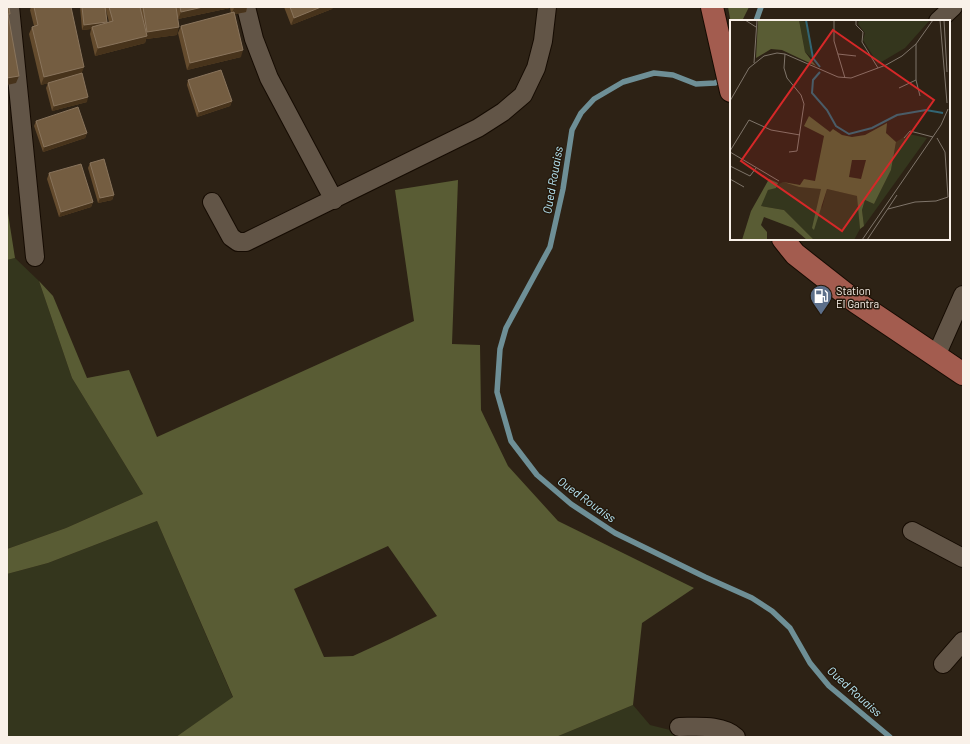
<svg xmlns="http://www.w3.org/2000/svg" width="970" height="744" font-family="Barlow,sans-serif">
<rect width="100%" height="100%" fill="#2d2215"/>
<!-- green -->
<path fill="#34361d" d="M15 258 39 281 72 378 143 494 66 528 7 549V260Z
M157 521 233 698 176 737H7V574L48 563Z
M633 705 650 725 698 737H556Z"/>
<!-- forest -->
<path fill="#595c34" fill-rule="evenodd" d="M728 7H749L742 21H731V24Z
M458 180 452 344 480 345 481 410 508 466 558 521 694 588 642 623 633 705 556 737H176L233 697 157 521 48 563 7 574V549L66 528 143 494 72 378 39 281 53 296 87 378 129 370 157 437 414 321 395 190ZM388 546 437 616 390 639 353 656 324 657 294 589Z
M7 207 15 258 7 260Z"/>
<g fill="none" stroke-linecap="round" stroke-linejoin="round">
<!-- stream -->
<path stroke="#6e8f96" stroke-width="5.5" d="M756 21 761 7
M723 79 715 83 696 84 673 75 654 73 623 82 594 99 581 113 572 130 563 189 550 247 506 328 500 349 497 392 511 441 537 475 571 504 615 533 705 577 752 598 772 611 790 628 810 663 829 686 890 737"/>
<!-- street casing -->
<g stroke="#150b02" stroke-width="20">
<path id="street" d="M10 7 35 257
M246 7 254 39 269 78 334 200
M938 21 953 7
M212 202 231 237 238 242H246L478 128 503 112 523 95 536 68 543 41 547 7
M936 356 963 295
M912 531 963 558
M943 664 963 641
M679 727C697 727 722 724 736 737"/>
</g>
<!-- primary casing -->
<g stroke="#150b02" stroke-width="24">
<path id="primary" d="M712 7 731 91
M783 239 795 254 856 302 963 374"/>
</g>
<!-- street -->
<use href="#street" stroke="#625547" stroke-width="18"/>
<!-- primary -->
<use href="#primary" stroke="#a35c4f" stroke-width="22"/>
</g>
<!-- wall -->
<path fill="#644b2d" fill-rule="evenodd" d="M31 7H71L87 102 52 111 46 88 48 83 51 82 41 85 29 34 32 27 34 26 30 10Z
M80 7H105V8V7H247L246 12 235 14 241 57 187 70 178 33 181 26 231 13 230 8 178 19 177 35 146 39 145 43 95 56 90 34 91 29 82 30ZM106 10 109 22 107 23Z
M284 7H333L332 9 291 25Z
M188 80 232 101 230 106 197 117 187 85Z
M36 121 87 133 85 138 43 152 34 126Z
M90 163 114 195 112 200 98 203 88 168Z
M49 173 93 202 91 207 59 217 47 179Z"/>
<!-- shaded-wall -->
<path fill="#47331b" d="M203 7H230V8L178 19 181 12Z
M236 7H247L246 12 231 15 234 8Z
M321 7H333L332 9 291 25 294 18Z
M107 22 105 27H92L91 29 82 30 84 25Z
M179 27 177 35 146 39 145 43 95 56 98 48 146 36 147 32Z
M243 50 241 57 187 70 190 63Z
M84 67 81 75 41 85 44 77Z
M19 76 16 83 7 85V78Z
M88 97 87 102 52 111 54 106Z
M232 101 230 106 197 117 199 112Z
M87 133 85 138 43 152 44 147Z
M114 195 112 200 98 203 100 198Z
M93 202 91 207 59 217 61 212Z"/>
<!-- building -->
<path fill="#745d41" stroke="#89745c" d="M7 7H9L10 14H8L19 76 7 78Z
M34 7H71L84 67 44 77 32 27 38 25Z
M82 7H105L107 22 84 25Z
M109 7H140L147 36 98 48 92 27 113 21Z
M143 7H176L179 27 147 32Z
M180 7H203L181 12Z
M290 7H321L294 18Z
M234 12 243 50 190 63 181 26Z
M221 70 232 101 199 112 188 80Z
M82 73 88 97 54 106 48 83Z
M78 107 87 133 44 147 36 121Z
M104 159 114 195 100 198 90 163Z
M81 164 93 202 61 212 49 173Z"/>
<!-- icons -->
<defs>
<g id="fuel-pin" transform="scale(1.15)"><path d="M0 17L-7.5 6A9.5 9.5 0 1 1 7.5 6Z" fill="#5c6f8a" stroke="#23180b"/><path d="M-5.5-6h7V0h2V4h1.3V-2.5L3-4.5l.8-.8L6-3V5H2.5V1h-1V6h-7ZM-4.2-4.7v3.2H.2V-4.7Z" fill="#fff"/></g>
</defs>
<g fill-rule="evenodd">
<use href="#fuel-pin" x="821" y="296"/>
</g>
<g text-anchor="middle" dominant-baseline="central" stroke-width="3" stroke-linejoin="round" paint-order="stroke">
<!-- poi labels -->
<g font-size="11" fill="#f9f1e9" stroke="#23180b" text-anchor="start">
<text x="836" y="290">Station<tspan x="836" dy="13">El Gantra</tspan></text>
</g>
<!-- water labels -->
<g font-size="12" font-style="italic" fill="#b9e9f8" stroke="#23180b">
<text transform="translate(552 180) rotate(-80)">Oued Rouaiss</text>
<text transform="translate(587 499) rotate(36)">Oued Rouaiss</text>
<text transform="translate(855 691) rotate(42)">Oued Rouaiss</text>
</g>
</g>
<!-- overview -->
<g transform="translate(730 20)">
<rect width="220" height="220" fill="#2d2215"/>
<path d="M69 0 76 2 82 38 75 32ZM129 0H200L175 28 148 44 133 20 135 13 128 4ZM179 114 197 118 134 206 132 190 135 180 144 184 161 150 166 122ZM53 162 69 167 92 168 89 182 92 188 97 169 128 176 130 209 124 220H84L54 190 30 186 38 170Z" fill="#34361d"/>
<path d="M28 0H69L75 32 86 46 52 30 41 29 26 38ZM79 96 100 112 103 109 112 115 122 117 135 115 157 103 156 113 166 122 161 150 144 184 135 180 132 190 134 206 130 209 127 176 97 169 84 210 82 208 91 169 69 167 53 162 70 165 74 159 85 161 94 116 74 106ZM122 140H136L131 159 119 157ZM39 159 48 163 46 168 38 170 31 186 54 190 84 220H77L63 208 34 197 31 205 37 212V220H12L21 191Z" fill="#595c34" fill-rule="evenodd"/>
<path fill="none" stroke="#326573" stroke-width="2" d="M76 0 83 38 90 47M90 52 83 60 82 73 97 90 106 106 119 114 142 108 167 95 196 90 213 93"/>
<path fill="none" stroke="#7f756a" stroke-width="1" d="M15 0 26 7M104 0V21L115 58M126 0V5L133 12 132 22 148 48M210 0 217 83M214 0 217 52M186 24V60L190 76M55 34 54 48 57 58 71 75 74 84 67 131 59 132M108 34 126 36M24 43 27 0M169 68 186 60M0 81 19 48 34 36 47 33 55 34 108 57 121 58 156 45 172 36 186 24 203 0M174 118 180 111 203 117M0 131 19 100 41 110 70 115M0 132 49 161M0 146 20 156 26 148M0 159 14 167M158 189 185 182 206 181 218 177 215 132 207 118M132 220 211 105 218 89M137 220 167 175"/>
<path fill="#d62828" fill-opacity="0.15" stroke="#d62828" stroke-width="2" d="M103 10 204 80 112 211 11 141Z"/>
<rect width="220" height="220" fill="none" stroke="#f9f1e9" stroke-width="2"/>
</g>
<!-- border -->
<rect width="970" height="744" fill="none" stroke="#f9f1e9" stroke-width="16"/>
</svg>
